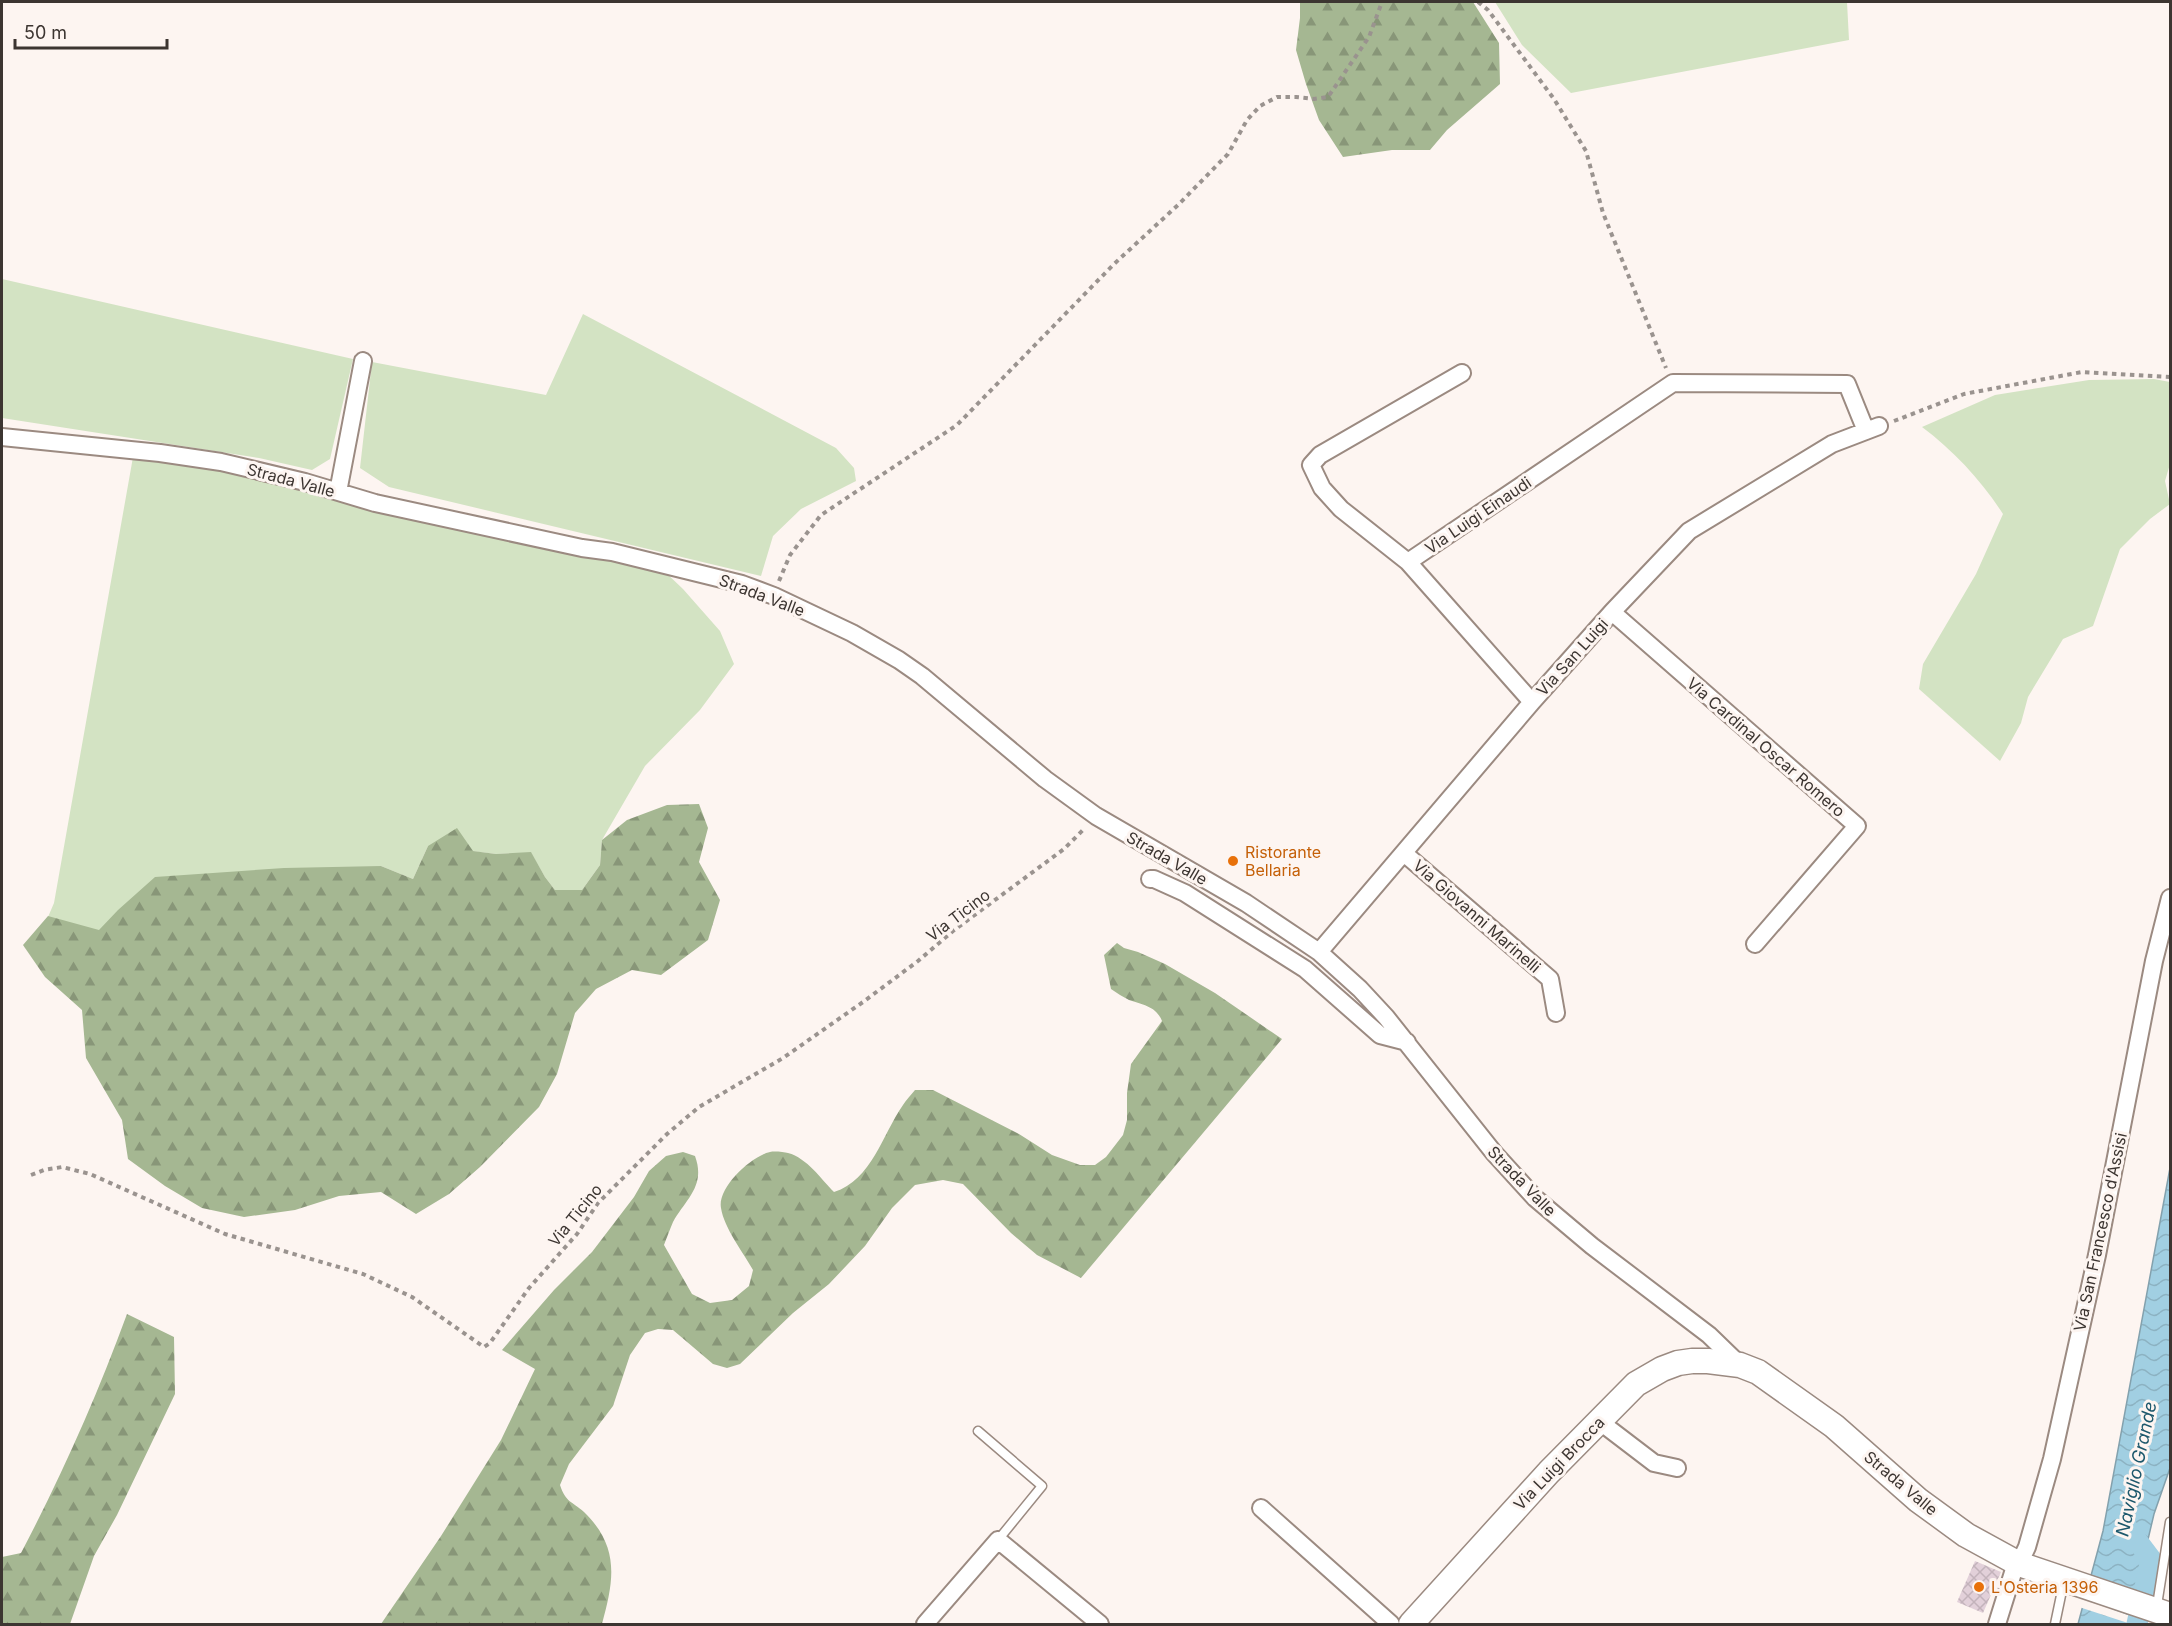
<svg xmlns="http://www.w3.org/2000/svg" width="2172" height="1626" font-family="Inter,sans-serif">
<defs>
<pattern id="forest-firs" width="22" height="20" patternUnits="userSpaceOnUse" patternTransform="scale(1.5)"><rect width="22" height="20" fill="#a5b792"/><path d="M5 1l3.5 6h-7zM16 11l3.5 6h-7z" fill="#889678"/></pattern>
<pattern id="water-waves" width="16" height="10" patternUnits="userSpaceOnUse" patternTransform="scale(1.5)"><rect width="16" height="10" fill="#a1cfe2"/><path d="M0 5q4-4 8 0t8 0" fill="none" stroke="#8cb2c2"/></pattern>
<pattern id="building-cross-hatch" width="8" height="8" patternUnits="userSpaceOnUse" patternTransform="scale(1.5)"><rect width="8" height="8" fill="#e2d0d9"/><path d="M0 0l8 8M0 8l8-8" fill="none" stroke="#c3b3bb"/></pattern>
</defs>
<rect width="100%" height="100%" fill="#fdf5f1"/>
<!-- grass -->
<path fill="#d3e3c3" d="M1495 2H1847L1849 40 1571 93 1522 45Z
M2 279 353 359 330 459 312 470 259 458 2 418Z
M583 314 836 448 854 468 856 481 801 509 773 536 761 576 389 487 360 468 372 362 546 395Z
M2154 379 2170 382V464L2165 481 2170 504 2150 519 2120 549 2093 626 2063 639 2028 697 2021 723 2000 761 1919 689 1923 664 1976 574 2003 514C1981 480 1954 451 1922 427L1995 395 2089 380Z
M133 457 215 469 663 570 683 589 720 631 734 664 700 710 645 766 602 840 600 865 582 890H555L545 877 531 853 496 854 428 846 413 879 381 866 99 931 48 917 54 903Z"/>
<!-- forest -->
<path fill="url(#forest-firs)" d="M1300 2H1473L1499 43 1500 84 1447 130 1430 150H1392L1343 157 1319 120 1306 84 1296 50 1300 18Z
M699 804 708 828 699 862 720 900 708 940 661 975 632 970 596 989 575 1013 557 1074 539 1107 480 1167 449 1194 416 1214 381 1192 339 1196 295 1210 244 1217 202 1208 165 1186 128 1159 122 1120 86 1058 82 1010 45 977 23 945 48 916 99 930 118 910 155 877 284 868 381 866 413 879 428 846 457 828 473 851 496 854 531 852 545 877 555 890H582L600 865 602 840 627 820 667 805Z
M1117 943 1124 948 1138 952 1165 964 1215 993 1282 1039 1081 1278 1037 1255 1011 1233 963 1184 943 1180 915 1185 892 1208 865 1246 829 1284 793 1313 740 1364 727 1368 713 1364 673 1330 658 1329 645 1333 630 1355 613 1406 569 1464 560 1485C566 1503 572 1501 584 1512 620 1547 614 1580 602 1624H381L441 1536 501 1440 535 1369 502 1350 554 1290 592 1252 634 1197 649 1171 666 1156 683 1152 695 1156C706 1186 686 1199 673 1222 670 1229 667 1237 664 1245L692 1294 710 1303 732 1300 749 1286 753 1270C743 1252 724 1228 721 1208 717 1188 751 1156 770 1152 774 1151 784 1152 788 1153 807 1158 821 1179 834 1192 872 1180 882 1135 903 1105 906 1100 911 1095 915 1090H933L1019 1134 1052 1155 1080 1165H1095L1106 1157 1123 1135 1127 1120V1093L1131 1064 1162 1021C1156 1006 1143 1005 1129 1000 1123 997 1117 993 1111 989L1104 955Z
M127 1314 174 1337 175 1394 117 1515 94 1556 70 1624H2V1557L21 1553C62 1475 97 1396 127 1314Z"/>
<!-- water -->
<path fill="url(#water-waves)" stroke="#83a1ad" stroke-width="1.5" d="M2170 1168V1468L2154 1514 2128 1624H2078L2103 1531Z"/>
<!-- pier -->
<path fill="#fdf5f1" d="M2082 1598 2133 1617 2131 1624 2079 1607Z"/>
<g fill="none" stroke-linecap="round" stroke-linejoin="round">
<!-- canal -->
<path stroke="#a1cfe2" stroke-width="21" d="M2129 1530 2151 1559 2137 1624"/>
</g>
<!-- building -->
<path fill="url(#building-cross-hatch)" d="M1975 1561 2001 1572 1983 1613 1957 1602Z"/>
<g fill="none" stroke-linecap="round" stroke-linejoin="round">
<!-- lane casing -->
<g stroke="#9b8a81" stroke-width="11">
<path id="lane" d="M978 1431 1042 1486 998 1540
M2159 1608 2158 1599 2170 1522
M2055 1624 2064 1581"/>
</g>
<!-- street casing -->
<g stroke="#9b8a81" stroke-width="20">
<path id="street" d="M2 437 160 453 221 462 305 482 375 503 582 548 612 552 742 584 774 596 852 633 899 660 922 676 1045 779 1096 816 1246 903 1319 952 1360 989 1386 1017 1494 1153 1535 1198 1592 1246 1709 1335 1740 1365
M338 492 363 361
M1408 562 1341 509 1322 488 1311 465 1320 455 1462 373
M1612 612 1857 826 1755 944
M1532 702 1408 562 1673 383 1847 384 1866 431
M1405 854 1550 979 1556 1013
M1150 879H1154L1185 893 1305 969 1380 1035 1407 1042
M1319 952 1532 702 1612 612 1689 531 1832 444 1879 426
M1599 1421 1654 1463 1677 1468
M1261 1508 1391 1624
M2019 1564 2027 1547 2052 1459 2097 1255 2154 961 2170 898
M925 1624 998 1540 1100 1624
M1997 1624 2016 1563"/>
</g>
<!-- secondary casing -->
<g stroke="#9b8a81" stroke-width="27">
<path id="secondary" d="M1411 1624 1549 1472 1636 1384 1662 1369 1678 1363 1692 1361H1708L1740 1365 1758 1372 1834 1426 1918 1500 1966 1535 2019 1564 2170 1615"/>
</g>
<!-- path -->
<path stroke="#9a938f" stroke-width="4" stroke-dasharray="4.5 4.5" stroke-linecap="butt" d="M1478 2 1488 10 1554 99 1586 151 1603 213 1666 368
M1894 421 1964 394 2082 372 2170 377
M779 581 790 555 821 515 957 425 1114 264 1178 205 1228 154 1247 120 1260 106 1277 97H1296L1314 99 1328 97 1369 37 1382 2
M31 1175 44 1170 62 1167 90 1174 225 1234 363 1274 412 1297 484 1347 490 1343 529 1288 577 1234 598 1203 667 1134 699 1107 783 1058 863 1002 918 961 953 931 1064 849 1085 828"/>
<!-- lane -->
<use href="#lane" stroke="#fff" stroke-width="8"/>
<!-- street -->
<use href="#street" stroke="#fff" stroke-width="16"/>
<!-- secondary -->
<use href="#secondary" stroke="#fff" stroke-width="24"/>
</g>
<!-- markers -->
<g fill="#e8710a" stroke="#fdf5f1" stroke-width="2">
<circle cx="1233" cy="861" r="6"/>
<circle cx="1979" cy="1587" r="6"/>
</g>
<g text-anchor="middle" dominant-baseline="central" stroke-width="6" stroke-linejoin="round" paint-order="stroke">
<!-- street labels -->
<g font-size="16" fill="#3c3531" stroke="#fdf5f1">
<text transform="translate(291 480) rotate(15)">Strada Valle</text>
<text transform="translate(1478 515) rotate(-34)">Via Luigi Einaudi</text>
<text transform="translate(762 595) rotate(21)">Strada Valle</text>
<text transform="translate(1572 657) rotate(-48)">Via San Luigi</text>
<text transform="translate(1766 747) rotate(41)">Via Cardinal Oscar Romero</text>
<text transform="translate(1167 858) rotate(30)">Strada Valle</text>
<text transform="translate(958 915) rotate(-37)">Via Ticino</text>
<text transform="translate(1477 916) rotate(41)">Via Giovanni Marinelli</text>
<text transform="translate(1522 1181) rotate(46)">Strada Valle</text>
<text transform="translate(575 1215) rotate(-51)">Via Ticino</text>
<text transform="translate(2100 1232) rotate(-78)">Via San Francesco d'Assisi</text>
<text transform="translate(1559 1463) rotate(-46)">Via Luigi Brocca</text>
<text transform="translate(1901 1483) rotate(40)">Strada Valle</text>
</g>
<!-- food labels -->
<g font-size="16" fill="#c56008" stroke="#fdf5f1" text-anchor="start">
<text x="1245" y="852">Ristorante<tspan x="1245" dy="18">Bellaria</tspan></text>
<text x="1991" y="1587">L'Osteria 1396</text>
</g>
<!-- water labels -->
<g font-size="18" font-style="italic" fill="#1d586c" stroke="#fdf5f1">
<text transform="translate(2136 1469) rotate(-78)">Naviglio Grande</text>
</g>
</g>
<!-- border -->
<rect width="2172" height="1626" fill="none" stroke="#3c3531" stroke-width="6"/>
<!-- scale -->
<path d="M15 39v9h152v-9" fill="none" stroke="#3c3531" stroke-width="3"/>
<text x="24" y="39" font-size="18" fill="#3c3531" stroke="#fdf5f1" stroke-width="4.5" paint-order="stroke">50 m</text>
</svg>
